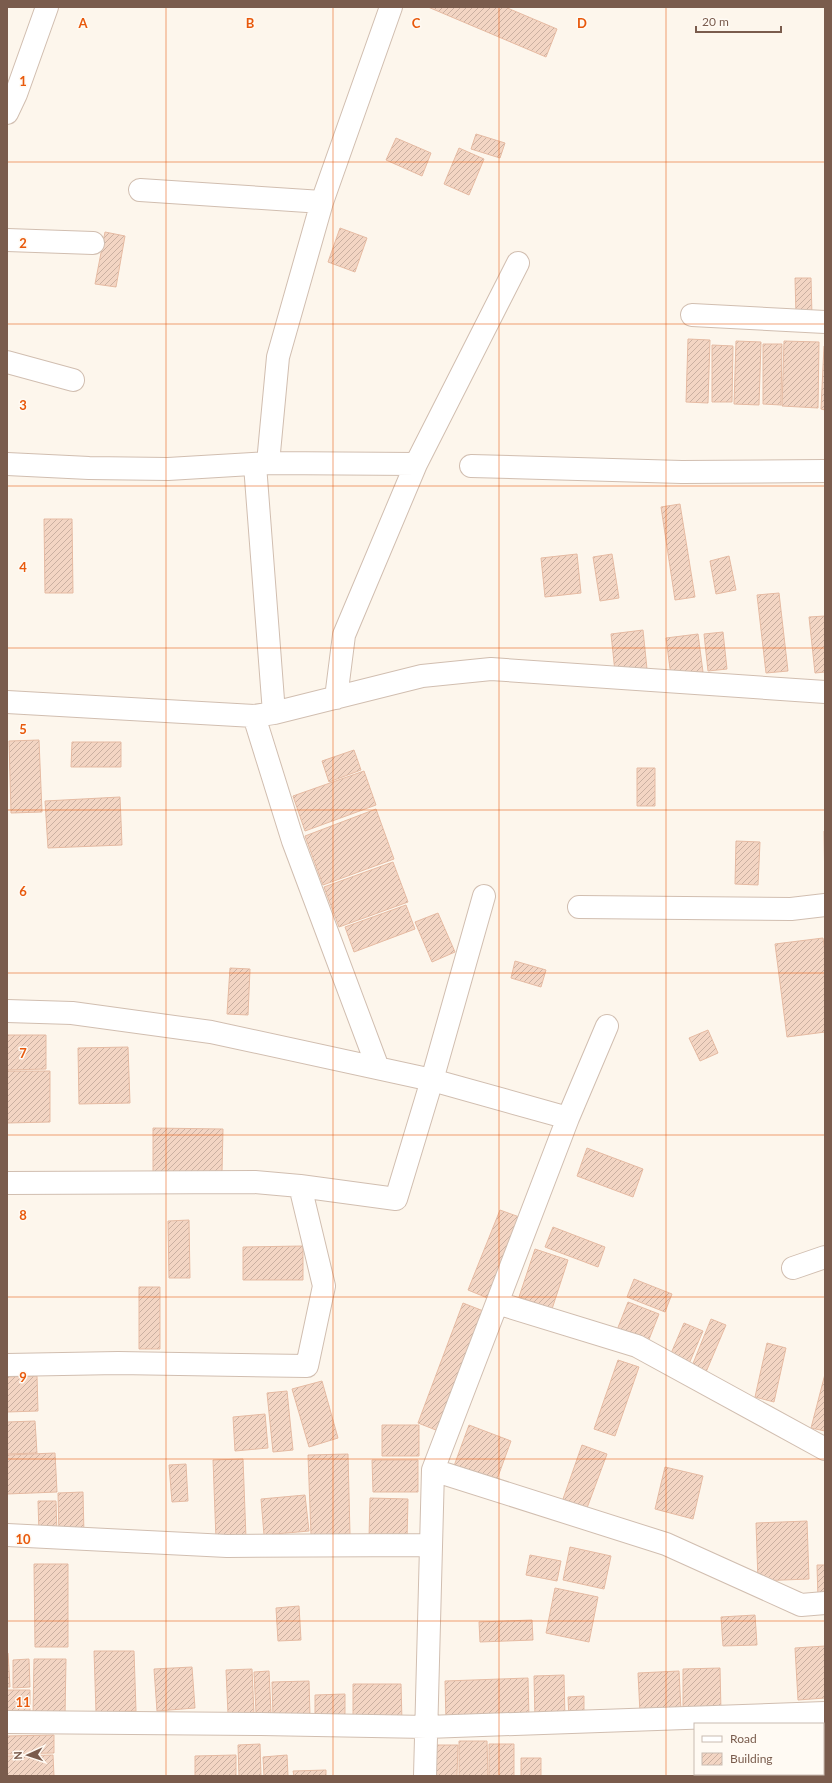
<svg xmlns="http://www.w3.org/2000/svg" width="832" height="1783" font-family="Lato,sans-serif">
<defs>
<pattern id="building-hatch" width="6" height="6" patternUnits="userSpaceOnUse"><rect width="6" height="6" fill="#f3d5c3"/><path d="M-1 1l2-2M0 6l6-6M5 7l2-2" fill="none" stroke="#cab0a1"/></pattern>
</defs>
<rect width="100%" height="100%" fill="#fdf6ec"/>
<!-- building -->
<path fill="url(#building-hatch)" stroke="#e6bba3" d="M428 7H505L557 29 546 57Z
M476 134 505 143 500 158 471 149Z
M396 138 431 153 422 176 386 160Z
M459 148 484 159 469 195 444 184Z
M340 228 367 238 355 272 328 262Z
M105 232 125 236 116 287 95 284Z
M795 278H811L812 316H796Z
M688 339 710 340 708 403 686 402Z
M736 341 761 342 759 405 734 404Z
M784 341 819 342 818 408 782 406Z
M763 344H782L781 405 763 404Z
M712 345 733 346 732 402H712Z
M824 346H825V410L821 409Z
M680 504 695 597 675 600 661 507Z
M44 519H72L73 593H45Z
M577 554 581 593 545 597 541 558Z
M612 554 619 598 600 601 593 557Z
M729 556 736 590 716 594 710 561Z
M779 593 788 671 766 673 757 595Z
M825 616V672L815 673 809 617Z
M643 630 647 669 615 672 611 634Z
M723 632 727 669 708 671 704 634Z
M698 634 703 672 671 676 666 638Z
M39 740 42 812 11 813 9 741Z
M72 742H121V767H71Z
M354 750 361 770 329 782 322 761Z
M637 768H655V806H637Z
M364 771 376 805 305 831 293 796Z
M120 797 122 845 48 848 45 801Z
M376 809 394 859 323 885 305 836Z
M824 831H825V892Z
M736 841 760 842 758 885 735 884Z
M393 862 408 902 339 927 324 887Z
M406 905 415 929 354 952 345 927Z
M438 913 455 952 432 962 415 922Z
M823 938 825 951V1032L787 1037 775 944Z
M515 961 546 970 541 987 511 978Z
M230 968 250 969 248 1015 227 1014Z
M708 1030 718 1053 700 1061 689 1038Z
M7 1035H46V1069L7 1070Z
M128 1047 130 1103 79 1104 78 1048Z
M7 1071H50V1122L7 1123Z
M153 1128 223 1129 222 1172H153Z
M587 1148 643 1169 633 1197 577 1176Z
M500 1210 522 1218 490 1299 468 1290Z
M189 1220 190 1278H169L168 1221Z
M553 1227 605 1247 598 1267 545 1247Z
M303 1246V1280H243V1247Z
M535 1249 568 1260 552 1309 519 1297Z
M634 1279 672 1294 665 1312 627 1297Z
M139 1287H160V1349H139Z
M628 1302 659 1314 648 1342 617 1330Z
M463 1303 486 1312 441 1432 418 1423Z
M711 1319 726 1325 706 1372 692 1366Z
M684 1323 703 1331 688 1366 669 1358Z
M767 1343 786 1348 774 1402 755 1397Z
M618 1360 639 1367 615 1436 594 1429Z
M825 1374V1431L811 1428Z
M37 1376 38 1411 7 1412V1377Z
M322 1381 338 1438 309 1447 292 1389Z
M287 1391 293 1450 273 1452 267 1393Z
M265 1414 268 1448 235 1451 233 1417Z
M35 1421 37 1453 7 1454V1422Z
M382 1425H419V1456H382Z
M469 1425 511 1441 496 1482 454 1466Z
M582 1445 607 1454 587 1508 563 1499Z
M55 1453 57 1492 7 1494V1455Z
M348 1454 350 1534 311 1535 308 1455Z
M243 1459 246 1538 216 1539 213 1460Z
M372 1460H418V1492H373Z
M186 1464 188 1501 172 1502 169 1465Z
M665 1467 703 1476 693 1519 655 1509Z
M83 1492 84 1535 59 1536 58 1493Z
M305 1495 309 1531 264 1535 261 1499Z
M370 1498 408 1499 407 1539 369 1538Z
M38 1501H56L57 1534H39Z
M807 1521 809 1579 758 1581 756 1523Z
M570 1547 611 1556 604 1589 563 1580Z
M530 1555 561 1561 557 1581 526 1575Z
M34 1564H68V1647H35Z
M817 1565H825V1599H818Z
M555 1588 598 1597 589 1642 546 1633Z
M299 1606 301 1640 278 1641 276 1608Z
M755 1615 757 1645 723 1646 721 1617Z
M532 1620 533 1640 480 1642 479 1622Z
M825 1646V1698L798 1700 795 1648Z
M94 1651H134L136 1711 96 1712Z
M8 1653 10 1687H7V1654Z
M29 1659 30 1687 13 1688V1660Z
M34 1659H66L65 1716 33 1715Z
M192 1667 195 1708 157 1711 154 1669Z
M720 1668 721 1712 683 1713V1669Z
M252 1669 254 1714H228L226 1670Z
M269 1671 271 1713H256L254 1672Z
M679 1671 681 1711 640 1713 638 1673Z
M564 1675 565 1719H535L534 1676Z
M528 1678 529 1718 446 1721 445 1681Z
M309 1681 310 1716 273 1717 272 1682Z
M353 1684H401L402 1722H353Z
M7 1690H30V1711H7Z
M345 1694V1715L315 1716V1695Z
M584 1696V1718L569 1719 568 1697Z
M54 1735V1753L7 1754V1736Z
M823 1735H825V1776H813V1774H823Z
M459 1741H487L488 1776H459Z
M260 1744 261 1776H239L238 1745Z
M489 1744H514V1776H489Z
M433 1745H458L457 1776H433Z
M53 1755 54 1776H7V1756Z
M236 1755V1776H195V1756Z
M287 1755 288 1776H264L263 1757Z
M521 1758H541V1776H521Z
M326 1770V1776H294L293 1771Z
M734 1774H752V1776H734Z
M755 1774H776V1776H755Z"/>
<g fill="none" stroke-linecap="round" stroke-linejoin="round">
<!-- minor casing -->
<g stroke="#d1beb0" stroke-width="24">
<path id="minor" d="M7 113 16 94 47 7
M140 190 322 202
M7 240 93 243
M692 315 825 322
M7 362 73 380
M268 463 278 357 322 202 391 7
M7 464 89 468 168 469 268 463 416 464
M255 465 274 713
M471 466 682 472 825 471
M336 698 344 635 416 464 518 263
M7 702 254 716 274 713 422 676 491 669 825 692
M254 716 293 841 378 1068
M579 907 791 909 825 905
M7 1011 72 1013 211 1032 432 1080 568 1118
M7 1183 255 1182 300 1186 396 1199 432 1080 484 896
M793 1268 825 1257
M497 1303 637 1346 825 1449
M7 1365 118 1363 307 1366 324 1286 300 1186
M433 1470 666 1544 801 1605 825 1603
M7 1535 227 1546 431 1545
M7 1722 261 1724 427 1727 825 1713
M425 1776 433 1470 568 1118 607 1026"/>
</g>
<!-- minor -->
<use href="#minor" stroke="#fff" stroke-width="22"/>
</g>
<!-- grid -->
<path fill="none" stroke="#e8590c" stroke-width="1" stroke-opacity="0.55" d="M166 7V1776M333 7V1776M499 7V1776M666 7V1776M7 162H825M7 324H825M7 486H825M7 648H825M7 810H825M7 973H825M7 1135H825M7 1297H825M7 1459H825M7 1621H825"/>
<g font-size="13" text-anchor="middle" font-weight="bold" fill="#e8590c" stroke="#fffaf3" stroke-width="3" stroke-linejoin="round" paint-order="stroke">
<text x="83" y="28">A</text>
<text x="250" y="28">B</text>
<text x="416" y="28">C</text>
<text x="582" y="28">D</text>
<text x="23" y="86">1</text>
<text x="23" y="248">2</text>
<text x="23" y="410">3</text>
<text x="23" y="572">4</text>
<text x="23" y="734">5</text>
<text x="23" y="896">6</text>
<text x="23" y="1058">7</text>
<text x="23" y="1220">8</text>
<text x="23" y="1382">9</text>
<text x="23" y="1544">10</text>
<text x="23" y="1707">11</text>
</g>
<!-- border -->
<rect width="832" height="1783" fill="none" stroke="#7a5c4d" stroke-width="16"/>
<!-- legend -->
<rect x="694" y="1723" width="130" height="52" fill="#fffaf3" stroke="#cabbb1"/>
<rect x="702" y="1736" width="20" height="6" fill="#ffffff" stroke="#cabbb1"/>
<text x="730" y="1743" font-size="12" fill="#7a5c4d">Road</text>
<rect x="702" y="1753" width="20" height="12" fill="url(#building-hatch)" stroke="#cabbb1"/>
<text x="730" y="1763" font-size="12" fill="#7a5c4d">Building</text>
<!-- north arrow -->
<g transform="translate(28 1755) rotate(267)" stroke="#fffaf3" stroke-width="3" paint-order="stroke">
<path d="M0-3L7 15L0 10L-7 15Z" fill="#7a5c4d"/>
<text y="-6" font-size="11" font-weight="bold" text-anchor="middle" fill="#7a5c4d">N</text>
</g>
<!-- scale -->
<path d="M696 26v6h85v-6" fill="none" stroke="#7a5c4d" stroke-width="2"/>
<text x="702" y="26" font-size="12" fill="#7a5c4d" stroke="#fffaf3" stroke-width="3" paint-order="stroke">20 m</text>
</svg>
